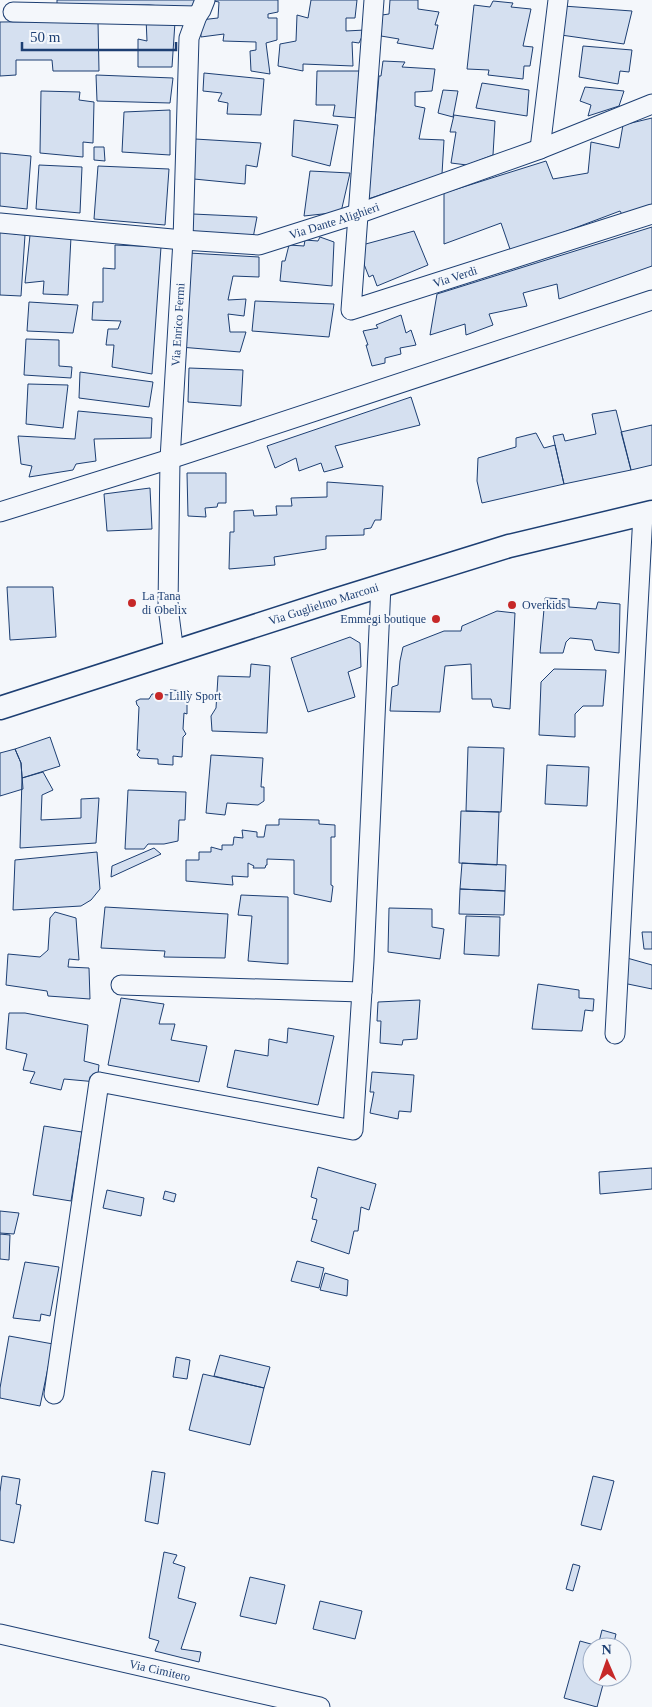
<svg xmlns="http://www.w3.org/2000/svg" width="652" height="1707" font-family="Georgia,serif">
<rect width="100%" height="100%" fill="#f4f7fb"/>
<!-- building -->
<path fill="#d5e0f0" stroke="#1d3f73" d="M57 0H202L199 9 149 5 57 6Z
M208 0H278V12L268 14V18H277V40L266 43 270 74 251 71 250 51 256 50V42L223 41 224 34 201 37 200 20 218 18 219 2Z
M311 0H357L355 18H346V31L365 30 359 43 352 42 353 66 303 64V71L278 66 280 44 296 41 297 15 308 18Z
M390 0H418V9L439 12 435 25H438L433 49 397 43 399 39 381 36 382 15 389 14Z
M493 1 513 3 511 7 531 9 523 46 533 47 530 66H524L523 79 488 75 489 70 467 69 474 5 490 7Z
M563 6 632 11 624 44 561 35Z
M146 18 175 22 172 67H138V39L147 41Z
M98 21 99 71H53L52 60H16V75L0 76V22Z
M583 46 632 50 629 72 620 71 618 84 579 77Z
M383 61 405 62 402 67 435 69 432 91 415 92V106L425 108 419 139 444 140 442 174 368 199 379 76H381Z
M317 71H362L357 118 333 116 335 105H316Z
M204 73 264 79 261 115 227 114 228 103 218 101 222 93 203 91Z
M96 75 173 78 170 103 97 101Z
M482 83 529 90 527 116 476 108Z
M585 87 624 91 619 106 588 116 591 105 580 101Z
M443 90 458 91 453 117 438 113Z
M41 91 80 92 79 100 94 102 93 143 83 142V157L40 153Z
M170 110V155L122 152 124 112Z
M454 115 495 121 493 155 467 165 451 163 456 132H450Z
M652 118V208L623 216 620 211 511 252 501 223 444 244V193L546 161 553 179 588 173 591 142 619 148 623 125Z
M294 120 338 125 330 166 292 156Z
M195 139 261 143 257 167 246 165 245 184 194 179Z
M94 147H104L105 161 94 160Z
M0 153 31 156 27 209 0 206Z
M39 165 82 167 80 213 36 209Z
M98 166 169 169 165 225 94 219Z
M310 171 350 173 341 212 304 216Z
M193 214 257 217 253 238 192 233Z
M652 227V266L559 299 557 284 523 293 527 306 489 314 493 325 466 335 465 324 430 335 437 294Z
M414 231 428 265 377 286 373 275 369 277 360 254 362 245Z
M0 232 25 235 21 296 0 295Z
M30 235 71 237 68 295 43 294 44 281 25 283Z
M320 237 334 242 332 286 280 281 282 261H285L289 245 304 246 305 240 318 241Z
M115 245 161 247 152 374 112 367 114 345H106L108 329H118L121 321 92 320 93 302H103V268L115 269Z
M189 253 259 257V277L233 276 228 300 246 299 244 316 228 314 230 332H246L240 352 180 347Z
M255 301 334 304 329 337 252 331Z
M29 302 78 305 73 333 27 331Z
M401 315 406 333 411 330 416 345 400 348 401 354 385 358V363L372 366 366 345H368L363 331 378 328 376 325Z
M26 339 59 340V366L72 367 71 378 24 375Z
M189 368 243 370 241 406 188 402Z
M80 372 153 382 149 407 79 398Z
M28 384 68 385 63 428 26 424Z
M411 397 420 425 335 446 343 467 324 472 321 463 299 471 296 458 275 468 267 446Z
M616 410 631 470 564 484 553 436 563 434 565 441 596 434 592 414Z
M78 411 152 418 151 438 94 439 96 461 76 464 73 470 29 477 32 466 21 464 18 436 75 439Z
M652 425V465L631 470 621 432Z
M536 433 544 448 555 445 564 484 482 503 477 481 478 458 516 447V438Z
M187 473H226V503H218L217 507 205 508 206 517 188 516Z
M327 482 383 486 381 520H375L371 528 364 529V535L326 536V549L274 557 275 565 229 569 230 532H234V511L253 510 254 516 277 515 276 506H292L291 498 327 497Z
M150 488 152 529 107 531 104 494Z
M7 587H53L56 637 10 640Z
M545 598 569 599V607L596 609 598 602 620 604 619 653 595 650 592 640 570 638 566 642 563 653H540Z
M497 611 515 613 510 709 493 707 491 699H472L471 664 445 666 440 712 390 711 392 687 398 685 400 661 403 647 444 631H461L462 626Z
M350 637 360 643 361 667 348 672 355 697 308 712 291 658Z
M251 664 270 666 267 733 212 731 211 716 216 708 218 676 250 677Z
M554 669 606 670 603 706H583L575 714V737L539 735 541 682Z
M170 690 188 691 191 694 190 698 187 699V714L184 713 183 729 186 734 183 737 182 757 173 756V765L158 764V759L140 758 137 755 140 750H137L139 707 137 705 136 701 140 699H149L152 694 170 695Z
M50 737 60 766 22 778 21 763 15 749Z
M468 747 504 748 501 812 466 811Z
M15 749 21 763 23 789 0 796V753Z
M211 755 263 758 261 787H264V801L258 805 227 803 225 815 206 813Z
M547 765 589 767 587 806 545 804Z
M43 772 53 790 42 795 41 820 81 818V799L99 798 96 843 20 848 22 778Z
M128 790 186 792 185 820H179L178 841 164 844H148L144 849H125Z
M461 811 499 812 497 865 459 863Z
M279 819 319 820V824L335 825V837H331V885L333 886 331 902 294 894V860L267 859V865H266L265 868H253L254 866 248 863V877L232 876 233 885 186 881V860H199V852H211V847L222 850V845H233L234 837 243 838 242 830 257 832V837H264L266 825H279Z
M154 848 161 854 111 877 112 866Z
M97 852 100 889 91 900 81 906 13 910 15 860Z
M462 863 506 865 505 891 460 889Z
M460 889 505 891 504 915 459 914Z
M241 895 288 897V964L248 961 252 916 238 915Z
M105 907 228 914 225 958 164 957 165 951 101 948Z
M389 908 432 909V927L444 929 440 959 388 952Z
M55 912 76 918 79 960 69 959 68 967 89 968 90 999 48 996 47 991 6 985 8 954 40 957 48 950 50 918Z
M466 916 500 917 499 956 464 954Z
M642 932H652V949H644Z
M627 958 652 965V989L623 983Z
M538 984 579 990V998L594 999 593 1011 585 1010 582 1031 532 1029Z
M121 998 164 1004 159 1024H175L171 1040 207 1046 199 1082 108 1065Z
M420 1000 417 1039 403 1040 402 1045 380 1043 381 1021H377L378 1002Z
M9 1013H25L88 1025 84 1061 99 1065 97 1082 64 1079 61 1090 30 1083 35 1072 23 1070 27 1054 6 1049Z
M288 1028 334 1036 318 1105 227 1087 235 1050 268 1056 269 1039 287 1043Z
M372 1072 414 1075 411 1112 399 1111 398 1119 370 1113 374 1092H370Z
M44 1126 82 1132 71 1201 33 1195Z
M318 1167 376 1184 369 1210 361 1207 358 1231H354L349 1254 311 1241 317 1220 312 1219 317 1199 311 1197Z
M652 1168V1189L600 1194 599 1172Z
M107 1190 144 1198 141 1216 103 1208Z
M165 1191 176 1194 174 1202 163 1199Z
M0 1211 19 1213 14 1234 0 1233Z
M0 1234 10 1235 9 1260 0 1259Z
M297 1261 324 1268 319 1288 291 1281Z
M25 1262 59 1267 50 1316 41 1314 40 1321 13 1318Z
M325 1273 348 1280 347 1296 320 1290Z
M9 1336 53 1344 40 1406 0 1398V1388Z
M220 1355 270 1367 264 1388 214 1376Z
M176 1357 190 1360 187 1379 173 1377Z
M203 1374 264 1388 250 1445 189 1430Z
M152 1471 165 1473 158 1524 145 1521Z
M2 1476 20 1479 16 1504 21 1505 14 1543 0 1540V1492Z
M593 1476 614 1481 601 1530 581 1525Z
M164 1552 177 1555 173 1563 185 1567 178 1598 196 1603 181 1649 201 1652 199 1662 155 1651 159 1641 149 1638Z
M573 1564 580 1566 573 1591 566 1589Z
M250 1577 285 1585 276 1624 240 1616Z
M320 1601 362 1611 355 1639 313 1629Z
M602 1630 616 1634 613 1647H592V1677H605L597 1707 564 1698 580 1641 598 1646Z"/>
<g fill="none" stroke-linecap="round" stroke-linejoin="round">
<!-- minor casing -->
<g stroke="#1d3f73" stroke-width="21">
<g id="minor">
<path id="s1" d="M374 0 351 310 652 214"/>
<path d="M13 12 197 16"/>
<path d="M540 149 558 0"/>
<path id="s2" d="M0 223 183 240 259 245 357 214 540 149 652 104"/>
<path d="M0 512 170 459 652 300"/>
<path id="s3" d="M174 653 168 607 170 459 183 240 189 38 197 16 201 10 205 0"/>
<path d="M121 985 362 992"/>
<path d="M615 1034 643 514"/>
<path d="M54 1394 99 1082 353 1130 364 960 381 585"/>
<path id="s4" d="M0 1634 320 1707"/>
</g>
</g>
<!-- tertiary casing -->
<g stroke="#1d3f73" stroke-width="25">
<g id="tertiary">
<path id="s5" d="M0 708 332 601 509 546 652 512"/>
</g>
</g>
<!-- minor -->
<use href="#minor" stroke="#f4f7fb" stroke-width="19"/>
<!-- tertiary -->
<use href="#tertiary" stroke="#f4f7fb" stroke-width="22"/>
</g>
<!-- markers -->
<g fill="#c62828" stroke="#f4f7fb" stroke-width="2">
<circle cx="132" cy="603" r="5"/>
<circle cx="512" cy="605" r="5"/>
<circle cx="436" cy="619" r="5"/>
<circle cx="159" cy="696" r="5"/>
</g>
<g text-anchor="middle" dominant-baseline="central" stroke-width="4" stroke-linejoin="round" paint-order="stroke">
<!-- street labels -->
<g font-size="12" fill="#1d3f73" stroke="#f4f7fb">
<text stroke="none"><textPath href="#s2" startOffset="339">Via Dante Alighieri</textPath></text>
<text stroke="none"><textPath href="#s1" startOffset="420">Via Verdi</textPath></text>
<text stroke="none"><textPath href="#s3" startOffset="329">Via Enrico Fermi</textPath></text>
<text stroke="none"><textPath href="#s5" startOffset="340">Via Guglielmo Marconi</textPath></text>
<text stroke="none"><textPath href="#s4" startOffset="164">Via Cimitero</textPath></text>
</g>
<!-- poi labels -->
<g font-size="12" fill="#1d3f73" stroke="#f4f7fb" text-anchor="start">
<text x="142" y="596">La Tana<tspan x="142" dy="14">di Obelix</tspan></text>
<text x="522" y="605">Overkids</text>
<text x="426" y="619" text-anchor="end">Emmegi boutique</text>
<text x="169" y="696">Lilly Sport</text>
</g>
</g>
<!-- north arrow -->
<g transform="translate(607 1662) rotate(358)"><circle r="24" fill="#f4f7fb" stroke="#9eadc5"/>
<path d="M0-4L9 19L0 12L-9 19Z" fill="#c62828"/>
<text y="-8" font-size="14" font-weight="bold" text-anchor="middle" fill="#1d3f73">N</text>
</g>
<!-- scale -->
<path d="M22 42v8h154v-8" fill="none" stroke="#1d3f73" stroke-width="2.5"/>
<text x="30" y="42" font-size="15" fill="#1d3f73" stroke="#f4f7fb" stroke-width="4" paint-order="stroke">50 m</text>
</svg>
